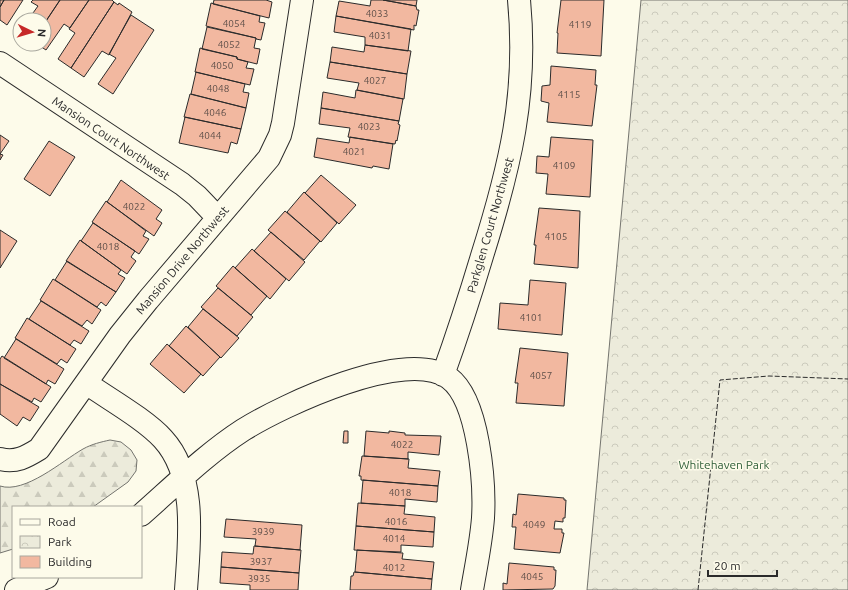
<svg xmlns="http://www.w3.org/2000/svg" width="848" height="590" font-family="Ubuntu,sans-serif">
<defs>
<pattern id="forest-firs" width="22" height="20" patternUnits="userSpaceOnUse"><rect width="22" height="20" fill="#ecebdb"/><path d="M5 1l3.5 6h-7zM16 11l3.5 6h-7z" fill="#cbcabc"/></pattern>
<pattern id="park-crowns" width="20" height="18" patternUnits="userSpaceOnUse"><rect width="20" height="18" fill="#ecebdb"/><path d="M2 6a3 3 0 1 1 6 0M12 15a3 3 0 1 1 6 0" fill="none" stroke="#cbcabc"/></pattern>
</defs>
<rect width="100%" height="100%" fill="#fdfbea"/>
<!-- forest -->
<path fill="url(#forest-firs)" stroke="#74746e" d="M110 440 121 442 131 450 137 460 136 471 128 482 93 507H13V549L0 553V486C25 494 62 461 83 449 92 444 101 442 110 440Z"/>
<!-- park -->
<path fill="url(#park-crowns)" stroke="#74746e" d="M641 0H848V590H587Z"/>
<!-- building -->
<path fill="#f2b8a0" stroke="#2b2b2b" d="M0 0H4L0 7Z
M4 0H23L7 25 0 20V7Z
M33 0H60L44 24V20H28L38 6 31 2Z
M60 0H89L70 28 64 24 46 50 37 44H44V24Z
M89 0H112L114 2 71 68 58 59 75 33 69 29Z
M214 0H266L272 2 269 18 213 4Z
M371 0H383L416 6 417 10H419L416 26 414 25V30L336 16 339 1 370 6Z
M383 0H417L416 6Z
M561 0H604L601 56 557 53 558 33H557Z
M114 2 118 5 119 3 132 12 109 55 102 51 84 77 71 68Z
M211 3 260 16 259 22 265 23 261 40 256 39V38L206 26Z
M131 15 154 30 113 94 98 84 116 58 109 54Z
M336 16 411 29 408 51 365 45V37L334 32Z
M207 27 256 38 254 48 260 49 257 64 237 59V57L202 49Z
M365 45 411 51 407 74 330 62 332 47 364 52Z
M200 48 237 57V59L248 62 246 68 254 69 250 85 195 72Z
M330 62 407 74 404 99 357 90 359 83 327 78Z
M551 66 596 70 595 85H597L592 126 547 122 549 103 541 101 542 86 550 85Z
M196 72 245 84 243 92 249 93 246 108 191 94Z
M356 90 403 99 399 121 321 108 323 92 355 98Z
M190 94 246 108 241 129 184 117Z
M321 108 399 121 398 124 400 125 397 141 396 140 395 144 348 137 350 128 319 124Z
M185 117 241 129 237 144 231 142 228 153 179 143Z
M0 135 9 141 0 154 3 155 0 160Z
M350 137 393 144 389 169 373 166 372 168 314 157 317 138 349 143Z
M551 137 593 140 590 197 546 194 548 174 536 173 537 156 549 157Z
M49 141 75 157 50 196 24 179Z
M321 175 356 205 339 224 305 193Z
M121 180 162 210 156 219 162 223 154 236 107 202Z
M304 192 337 223 321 242 287 212Z
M106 201 146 231 143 236 149 239 139 254 92 222Z
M539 208 580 211 578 268 534 264 536 245H534Z
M285 211 320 241 304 260 268 230Z
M93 223 135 251 131 257 136 261 127 274 81 241Z
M0 230 17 241 0 268Z
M271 232 305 262 289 281 254 251Z
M80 240 121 270 118 274 125 278 116 292 66 261Z
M252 249 286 279 270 299 235 268Z
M67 261 116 292 106 306 101 302 97 307 55 280Z
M233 266 267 296 251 315 216 286Z
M53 279 101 310 92 324 87 320 82 326 40 300Z
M530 280 566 283 562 335 498 329 500 303 528 305Z
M218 288 253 317 237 336 201 307Z
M41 301 89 331 81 344 74 340 70 345 29 319Z
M203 309 239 338 221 358 188 327Z
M27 318 76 349 67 363 61 359 57 364 15 338Z
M186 326 220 357 203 376 169 346Z
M16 339 64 369 55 384 48 380 46 384 4 358Z
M167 344 201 374 184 393 150 364Z
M520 348 568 353 564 406 516 403 518 383H515Z
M2 356 51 387 41 402 34 398 32 402 0 384V359Z
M0 384 39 407 30 421 23 417 17 426 0 414Z
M344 431H348V443H343Z
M366 431 389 433V431L405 433V435L441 436 439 455 408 452V459L364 456Z
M362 456 409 459 408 468 440 471 438 486 361 480V476H359Z
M363 480 438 486 437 502 405 499V506L361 503Z
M518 494 564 498V500H566L565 518H563V522L555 521 554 529H562V533H564L560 553 514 549 516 527H512L513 514 516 515Z
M358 503 405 506 404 514 435 517 434 532 356 526Z
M226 519 302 525 300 550 255 546 256 539 224 537Z
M356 526 434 532 433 547 401 545V552L354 550Z
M254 546 301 550 299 573 221 567 222 552 253 554Z
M357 550 403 553 402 559 434 562 432 579 355 572Z
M509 563 554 567V570H556L555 586 553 589 503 590V583L507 584Z
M221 567 299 573 298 590H250V585L220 583Z
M354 572 432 579 431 590H350L351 576H353Z"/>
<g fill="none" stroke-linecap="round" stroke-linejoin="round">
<!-- minor casing -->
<g stroke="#2b2b2b" stroke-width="24">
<path id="minor" d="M0 63 182 184 197 196 218 218
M443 375C457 336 470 296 482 256 510 167 528 94 519 0
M86 383C109 399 146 420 163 439 198 477 189 543 186 590
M0 459C16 463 26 457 39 449L120 335 148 300 269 158 280 135 283 123 302 0
M141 515C174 486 206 454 243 430 283 405 406 347 449 378 479 400 485 484 483 518 481 543 476 566 472 590
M16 590 47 577"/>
</g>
<!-- minor -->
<use href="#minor" stroke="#fdfbea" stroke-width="22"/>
<!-- fence -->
<path stroke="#2b2b2b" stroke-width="1" stroke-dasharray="5 2" stroke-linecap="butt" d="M698 590 720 380 769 376 848 379"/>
</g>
<g text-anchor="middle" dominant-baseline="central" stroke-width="3" stroke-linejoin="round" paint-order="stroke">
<!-- number labels -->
<g font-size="10" fill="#5d4e48">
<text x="377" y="13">4033</text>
<text x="234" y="23">4054</text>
<text x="580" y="24">4119</text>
<text x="380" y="35">4031</text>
<text x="229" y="44">4052</text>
<text x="222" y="65">4050</text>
<text x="375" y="80">4027</text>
<text x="218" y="88">4048</text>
<text x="569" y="94">4115</text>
<text x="215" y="112">4046</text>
<text x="369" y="126">4023</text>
<text x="210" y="135">4044</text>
<text x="354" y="151">4021</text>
<text x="564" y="165">4109</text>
<text x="134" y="206">4022</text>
<text x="556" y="236">4105</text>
<text x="108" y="246">4018</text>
<text x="531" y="317">4101</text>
<text x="541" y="375">4057</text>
<text x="402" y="444">4022</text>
<text x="400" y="492">4018</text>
<text x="396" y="521">4016</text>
<text x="534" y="524">4049</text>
<text x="263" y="531">3939</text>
<text x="394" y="538">4014</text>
<text x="261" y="561">3937</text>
<text x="394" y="567">4012</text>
<text x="532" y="576">4045</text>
<text x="259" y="578">3935</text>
</g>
<!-- street labels -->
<g font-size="12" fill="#2b2b2b" stroke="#fdfbea">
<text transform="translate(111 138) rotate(34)">Mansion Court Northwest</text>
<text transform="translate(490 225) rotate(-74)">Parkglen Court Northwest</text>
<text transform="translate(182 260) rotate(-50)">Mansion Drive Northwest</text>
</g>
<!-- park labels -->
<g font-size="12" fill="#34623c" stroke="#fdfbea">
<text x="724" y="464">Whitehaven Park</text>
</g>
</g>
<!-- legend -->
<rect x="12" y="506" width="130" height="72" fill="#fdfbea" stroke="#a9a89e"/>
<rect x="20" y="519" width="20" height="6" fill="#fdfbea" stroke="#a9a89e"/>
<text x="48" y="526" font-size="12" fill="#2b2b2b">Road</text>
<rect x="20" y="536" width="20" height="12" fill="url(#park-crowns)" stroke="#a9a89e"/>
<text x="48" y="546" font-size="12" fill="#2b2b2b">Park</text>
<rect x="20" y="556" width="20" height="12" fill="#f2b8a0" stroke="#a9a89e"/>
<text x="48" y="566" font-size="12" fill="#2b2b2b">Building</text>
<!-- north arrow -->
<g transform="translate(32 32) rotate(95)"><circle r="19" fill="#fdfbea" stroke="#a9a89e"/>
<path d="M0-3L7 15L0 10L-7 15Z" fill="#c62828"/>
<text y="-6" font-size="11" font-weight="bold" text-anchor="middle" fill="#2b2b2b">N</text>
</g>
<!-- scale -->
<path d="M708 570v6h69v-6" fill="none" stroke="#2b2b2b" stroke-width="2"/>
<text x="714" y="570" font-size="12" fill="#2b2b2b" stroke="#fdfbea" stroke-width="3" paint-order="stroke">20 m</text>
</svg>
